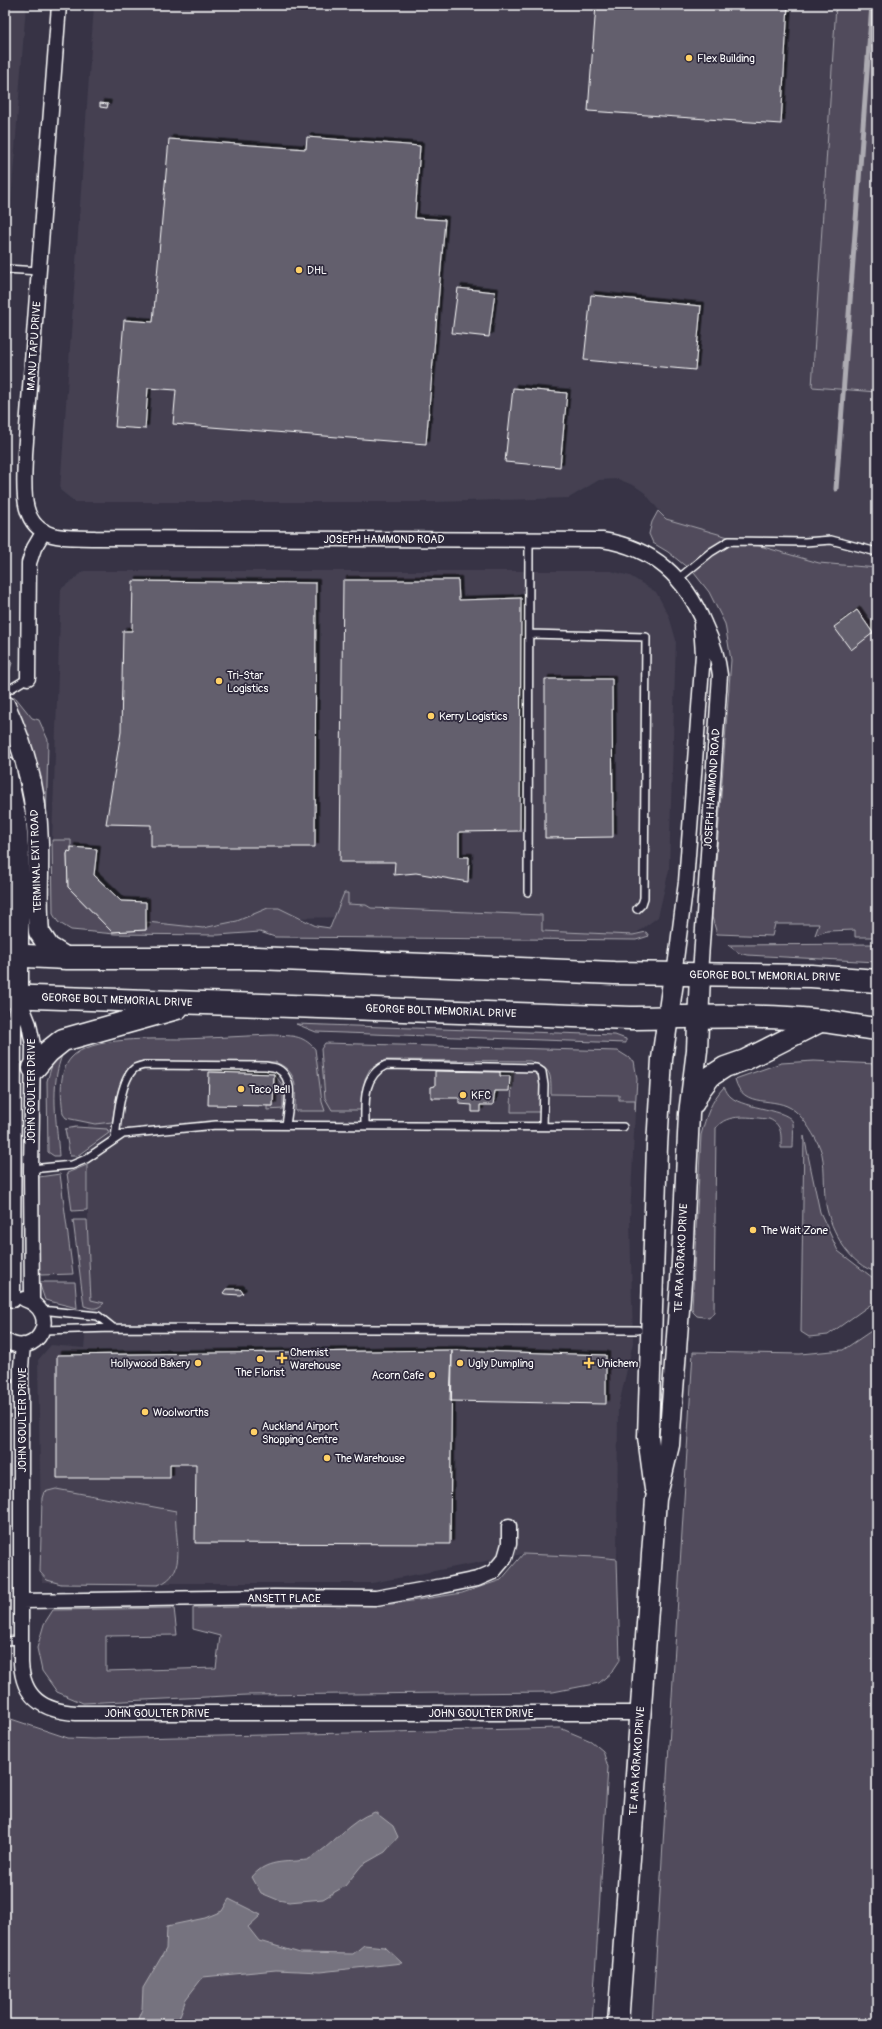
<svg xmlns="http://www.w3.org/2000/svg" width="882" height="2029" font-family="Pangolin,sans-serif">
<defs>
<filter id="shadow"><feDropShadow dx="3.5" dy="-3.5" stdDeviation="0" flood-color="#0009"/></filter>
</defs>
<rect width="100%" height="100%" fill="#373345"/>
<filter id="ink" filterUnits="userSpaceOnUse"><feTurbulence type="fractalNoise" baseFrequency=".025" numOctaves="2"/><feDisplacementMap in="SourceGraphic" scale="8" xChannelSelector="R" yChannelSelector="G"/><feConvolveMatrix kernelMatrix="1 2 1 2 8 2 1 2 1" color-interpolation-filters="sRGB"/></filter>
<g filter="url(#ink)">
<!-- built -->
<path fill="#444051" d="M5 5H26L7 254H5Z
M94 5H836L812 387 877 392V568L819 563 666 519 645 493 635 486 618 479 599 480 569 498 435 502H75L60 490Z
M84 571H611L630 576 656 592 669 616 676 640 669 870 658 917 634 935 542 931V915L276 918 177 934H115L71 930 58 922 53 914 52 840 61 589Z
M132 1059 634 1066 635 1112 630 1218 633 1343 618 1409 617 1559 523 1554 372 1583H42L38 1360 51 1345 84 1348 88 1307V1116L117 1082Z"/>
<!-- green -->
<path fill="#514c5c" stroke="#a8a6ae" d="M836 5H877V392L812 387Z
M658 511 666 519 819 563 877 568V937H855V930L827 931 815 935 819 924H775L772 936 717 934 712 917 731 660 725 624 709 592 694 573 668 552 653 543 649 534 652 522Z
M5 658 12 663 8 675H5Z
M12 698H16L32 718 39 720 48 740 46 832Z
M52 840H71V852L68 851 67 854 68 887 112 932 146 930 147 922 203 928 237 921 268 908H279L316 926 330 928 344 893H348V904L366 905 371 908 542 915V931L633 935 646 932 649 936 636 940 275 937 260 932 218 935 115 934 71 930 58 922 53 914Z
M876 944 877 962 747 955 739 953 728 945Z
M296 1024 615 1035 626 1039V1043L316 1032Z
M272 1035C291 1036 302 1034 315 1049L322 1102 325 1111H295C295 1089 300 1072 275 1062H138C117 1073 117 1101 112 1122L95 1124 66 1118 63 1114C61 1095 58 1073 71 1058 90 1036 156 1039 183 1039 213 1038 243 1036 272 1035Z
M325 1043 618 1051 634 1061 637 1079 635 1112V1100H619V1095L551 1094C551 1071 551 1070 530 1061L385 1060 370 1069 365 1079 361 1110H332L325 1098 321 1049Z
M63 1053C49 1086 57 1122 59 1156H54L48 1152 47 1081 54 1059Z
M814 1061 877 1064V1272C850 1266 831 1231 826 1205 823 1190 826 1161 820 1148 816 1138 804 1118 795 1111 775 1094 743 1111 735 1079L781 1063Z
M512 1070 534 1072 540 1078 541 1112H511Z
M274 1074 283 1086V1109L267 1110V1106H273Z
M724 1087C726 1090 728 1095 731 1097 744 1109 790 1109 793 1123 794 1131 793 1141 793 1148H781C781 1136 783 1125 769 1119 752 1118 727 1112 716 1128L714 1312 709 1318 697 1316 693 1312 692 1308 701 1135C706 1116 711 1101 724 1087Z
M76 1127 107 1129 109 1133 77 1156H70L65 1129Z
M804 1136 820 1212 838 1251 877 1281V1300L828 1335 809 1337 801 1332Z
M87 1165V1210L72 1211 67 1173Z
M60 1174 73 1274 41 1275 38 1270 39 1177Z
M73 1220H87L91 1300 104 1303C97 1310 93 1309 84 1306Z
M39 1282H75L77 1308 45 1300Z
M877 1327V2024H652L693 1352 800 1354 843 1350Z
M56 1489 176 1511C173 1536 190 1574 158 1585L61 1584 47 1580 40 1572 42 1498 44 1492Z
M523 1554 597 1557 617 1559 620 1660 612 1672 599 1683 553 1692 247 1695 83 1703 57 1692 42 1671 37 1648 44 1624 53 1610 174 1608 177 1635 106 1636V1671L216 1668 220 1636 193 1629V1608L392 1604 462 1593 501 1580Z
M5 1717 68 1738 93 1739 560 1728 591 1741 603 1751 608 1767 592 2024H5Z"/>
<!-- water -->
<path fill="#76737f" stroke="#adabb2" d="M375 1812 393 1826 398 1837 385 1852 362 1865 345 1886 323 1899 289 1902 278 1900 261 1893 252 1877C264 1862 279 1862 297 1861 301 1860 306 1861 309 1859 333 1846 349 1820 375 1812Z
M229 1899 261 1915 248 1927 259 1941 300 1953 353 1954 364 1945 385 1947 402 1963 320 1972 276 1970 203 1977 186 1999 177 2024H136L142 2009 143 1988 166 1949 167 1926 205 1918 222 1911Z"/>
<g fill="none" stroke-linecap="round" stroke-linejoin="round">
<!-- stream -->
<path stroke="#adabb2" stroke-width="5" d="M836 489 872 5"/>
</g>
<!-- building -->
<path fill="#635f6d" stroke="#fff" filter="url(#shadow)" d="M596 5H788L781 124 588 111Z
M100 103 108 104 107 108 100 107Z
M307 137 420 146 415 218 445 220 426 444 173 424 176 390 148 388 145 429 115 427 124 320 153 322 169 139 306 149Z
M458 288 495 292 489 337 452 333Z
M591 295 701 306 695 370 584 360Z
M513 388 567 393 560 467 505 462Z
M343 580H458L459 600 521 598 520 831 459 832V857H469L468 882 416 873 394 875 395 862H340Z
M133 581 316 583 315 847H151V825L106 824 121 732 123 631H132Z
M857 610 873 633 851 650 834 627Z
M545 679H612L613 837 545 838Z
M71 847 97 849 94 875 121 901 146 902V930L112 932 68 887 67 854 68 851 71 852Z
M435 1071 500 1072V1076H510L509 1091H495L493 1105H480V1112H472V1105L459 1104V1098H431V1087L435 1086Z
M209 1072 274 1074 273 1106 208 1105Z
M226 1289H240L243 1293 240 1295 225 1294 223 1293Z
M452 1350 450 1544 195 1543 196 1464H170V1478H57V1355Z
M452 1350 606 1355V1404L450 1401Z"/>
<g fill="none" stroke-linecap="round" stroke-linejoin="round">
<!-- lane casing -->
<g stroke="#fff" stroke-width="10">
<path id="lane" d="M5 269 40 271
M678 579 711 552 729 541 805 542 831 540 877 552
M529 634 646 637 644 898 642 904 637 909
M5 692 28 678
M528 892 529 539
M365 1125C365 1103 362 1076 386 1065L536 1068 542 1072 544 1085 543 1126
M115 1139C117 1122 120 1079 135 1068 137 1067 141 1066 144 1065L266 1066C269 1067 276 1067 278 1069 296 1079 288 1109 286 1125
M31 1169 72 1165 86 1159 123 1134 216 1125 623 1127
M41 1310 98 1316 113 1328
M43 1330 113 1328 638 1330
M5 1641 21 1640"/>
</g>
<!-- street casing -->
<g stroke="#fff" stroke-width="17">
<path id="street" d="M59 5 25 454C25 482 17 525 52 535 66 539 81 537 95 538L602 540C654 548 685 577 705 625 713 642 718 656 720 675L700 974
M28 678 29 563 34 548 44 531
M674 975 686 882 703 654 701 625
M18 996 29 1024 33 1045 31 1169 32 1301
M13 1300 14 1023 18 997
M5 1340C37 1362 63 1312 24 1299
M23 1345 21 1367V1663C23 1698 43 1711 76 1713H640
M22 1601 274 1597 376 1598 443 1586 477 1579 493 1572 505 1558 509 1544V1526"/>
</g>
<!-- secondary casing -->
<g stroke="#fff" stroke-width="23">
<path id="secondary" d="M5 706C25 749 37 796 38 843 39 872 36 903 39 932L49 947 67 958
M5 766 16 820 18 848V996
M694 1103 700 1090 711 1076 725 1067 745 1060 822 1021
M655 1489 648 1437 657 1146 662 1059 674 975
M618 2024 656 1499 669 1445 681 1282 689 1114 697 1050 700 974"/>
</g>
<!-- primary casing -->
<g stroke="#fff" stroke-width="25">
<path id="primary" d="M5 955 67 958H257L614 973 811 976 877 981
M5 996 630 1018C694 1017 759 1014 823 1021 841 1023 859 1027 877 1029
M34 1068 48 1052 63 1040 177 1008"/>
</g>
<!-- lane -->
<use href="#lane" stroke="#2f2a3d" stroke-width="7"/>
<!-- street -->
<use href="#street" stroke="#2f2a3d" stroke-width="14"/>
<!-- secondary -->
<use href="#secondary" stroke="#2f2a3d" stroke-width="20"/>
<!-- primary -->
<use href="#primary" stroke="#2f2a3d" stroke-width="22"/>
</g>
</g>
<!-- markers -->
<g fill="#ffd166" stroke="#2f2a3d" stroke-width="1.5">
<circle cx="689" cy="58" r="4"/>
<circle cx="299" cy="270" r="4"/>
<circle cx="219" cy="681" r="4"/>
<circle cx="431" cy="716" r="4"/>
<circle cx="241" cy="1089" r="4"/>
<circle cx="463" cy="1095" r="4"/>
<circle cx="753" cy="1230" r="4"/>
<path d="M280 1352h4v4h4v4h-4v4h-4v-4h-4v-4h4z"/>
<circle cx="260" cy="1359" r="4"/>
<circle cx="198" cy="1363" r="4"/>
<circle cx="460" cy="1363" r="4"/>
<path d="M587 1357h4v4h4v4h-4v4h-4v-4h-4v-4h4z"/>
<circle cx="432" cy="1375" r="4"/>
<circle cx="145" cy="1412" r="4"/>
<circle cx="254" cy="1432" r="4"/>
<circle cx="327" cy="1458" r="4"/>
</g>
<g text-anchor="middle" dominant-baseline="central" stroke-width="3.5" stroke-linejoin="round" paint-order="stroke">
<!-- poi labels -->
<g font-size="11" fill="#fff" stroke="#2f2a3d" text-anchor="start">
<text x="697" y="58">Flex Building</text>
<text x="307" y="270">DHL</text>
<text x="227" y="675">Tri-Star<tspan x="227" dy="13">Logistics</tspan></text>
<text x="439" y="716">Kerry Logistics</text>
<text x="249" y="1089">Taco Bell</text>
<text x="471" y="1095">KFC</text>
<text x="761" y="1230">The Wait Zone</text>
<text x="290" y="1352">Chemist<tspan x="290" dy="13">Warehouse</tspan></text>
<text x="190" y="1363" text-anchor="end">Hollywood Bakery</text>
<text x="468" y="1363">Ugly Dumpling</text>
<text x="597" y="1363">Unichem</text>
<text x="260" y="1372" text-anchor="middle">The Florist</text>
<text x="424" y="1375" text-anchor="end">Acorn Cafe</text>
<text x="153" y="1412">Woolworths</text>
<text x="262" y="1426">Auckland Airport<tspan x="262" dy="13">Shopping Centre</tspan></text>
<text x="335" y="1458">The Warehouse</text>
</g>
<!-- street labels -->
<g font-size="11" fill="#fff" stroke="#2f2a3d">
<text transform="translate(34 346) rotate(-86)">MANU TAPU DRIVE</text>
<text x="384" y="539">JOSEPH HAMMOND ROAD</text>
<text transform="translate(712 789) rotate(-86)">JOSEPH HAMMOND ROAD</text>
<text transform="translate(36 861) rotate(-92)">TERMINAL EXIT ROAD</text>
<text transform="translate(765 976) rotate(1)">GEORGE BOLT MEMORIAL DRIVE</text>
<text transform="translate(117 1000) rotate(2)">GEORGE BOLT MEMORIAL DRIVE</text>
<text transform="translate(441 1011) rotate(2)">GEORGE BOLT MEMORIAL DRIVE</text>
<text transform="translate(31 1091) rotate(-90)">JOHN GOULTER DRIVE</text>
<text transform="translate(681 1258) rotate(-87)">TE ARA KŌRAKO DRIVE</text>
<text transform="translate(22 1420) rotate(-90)">JOHN GOULTER DRIVE</text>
<text x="284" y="1598">ANSETT PLACE</text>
<text x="157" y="1713">JOHN GOULTER DRIVE</text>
<text x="481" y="1713">JOHN GOULTER DRIVE</text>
<text transform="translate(637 1761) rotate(-86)">TE ARA KŌRAKO DRIVE</text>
</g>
</g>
<!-- margin -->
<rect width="882" height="2029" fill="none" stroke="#2f2a3d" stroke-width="20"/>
<rect x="10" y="10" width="862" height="2009" fill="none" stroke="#fff" stroke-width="1.5" filter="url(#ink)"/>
</svg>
